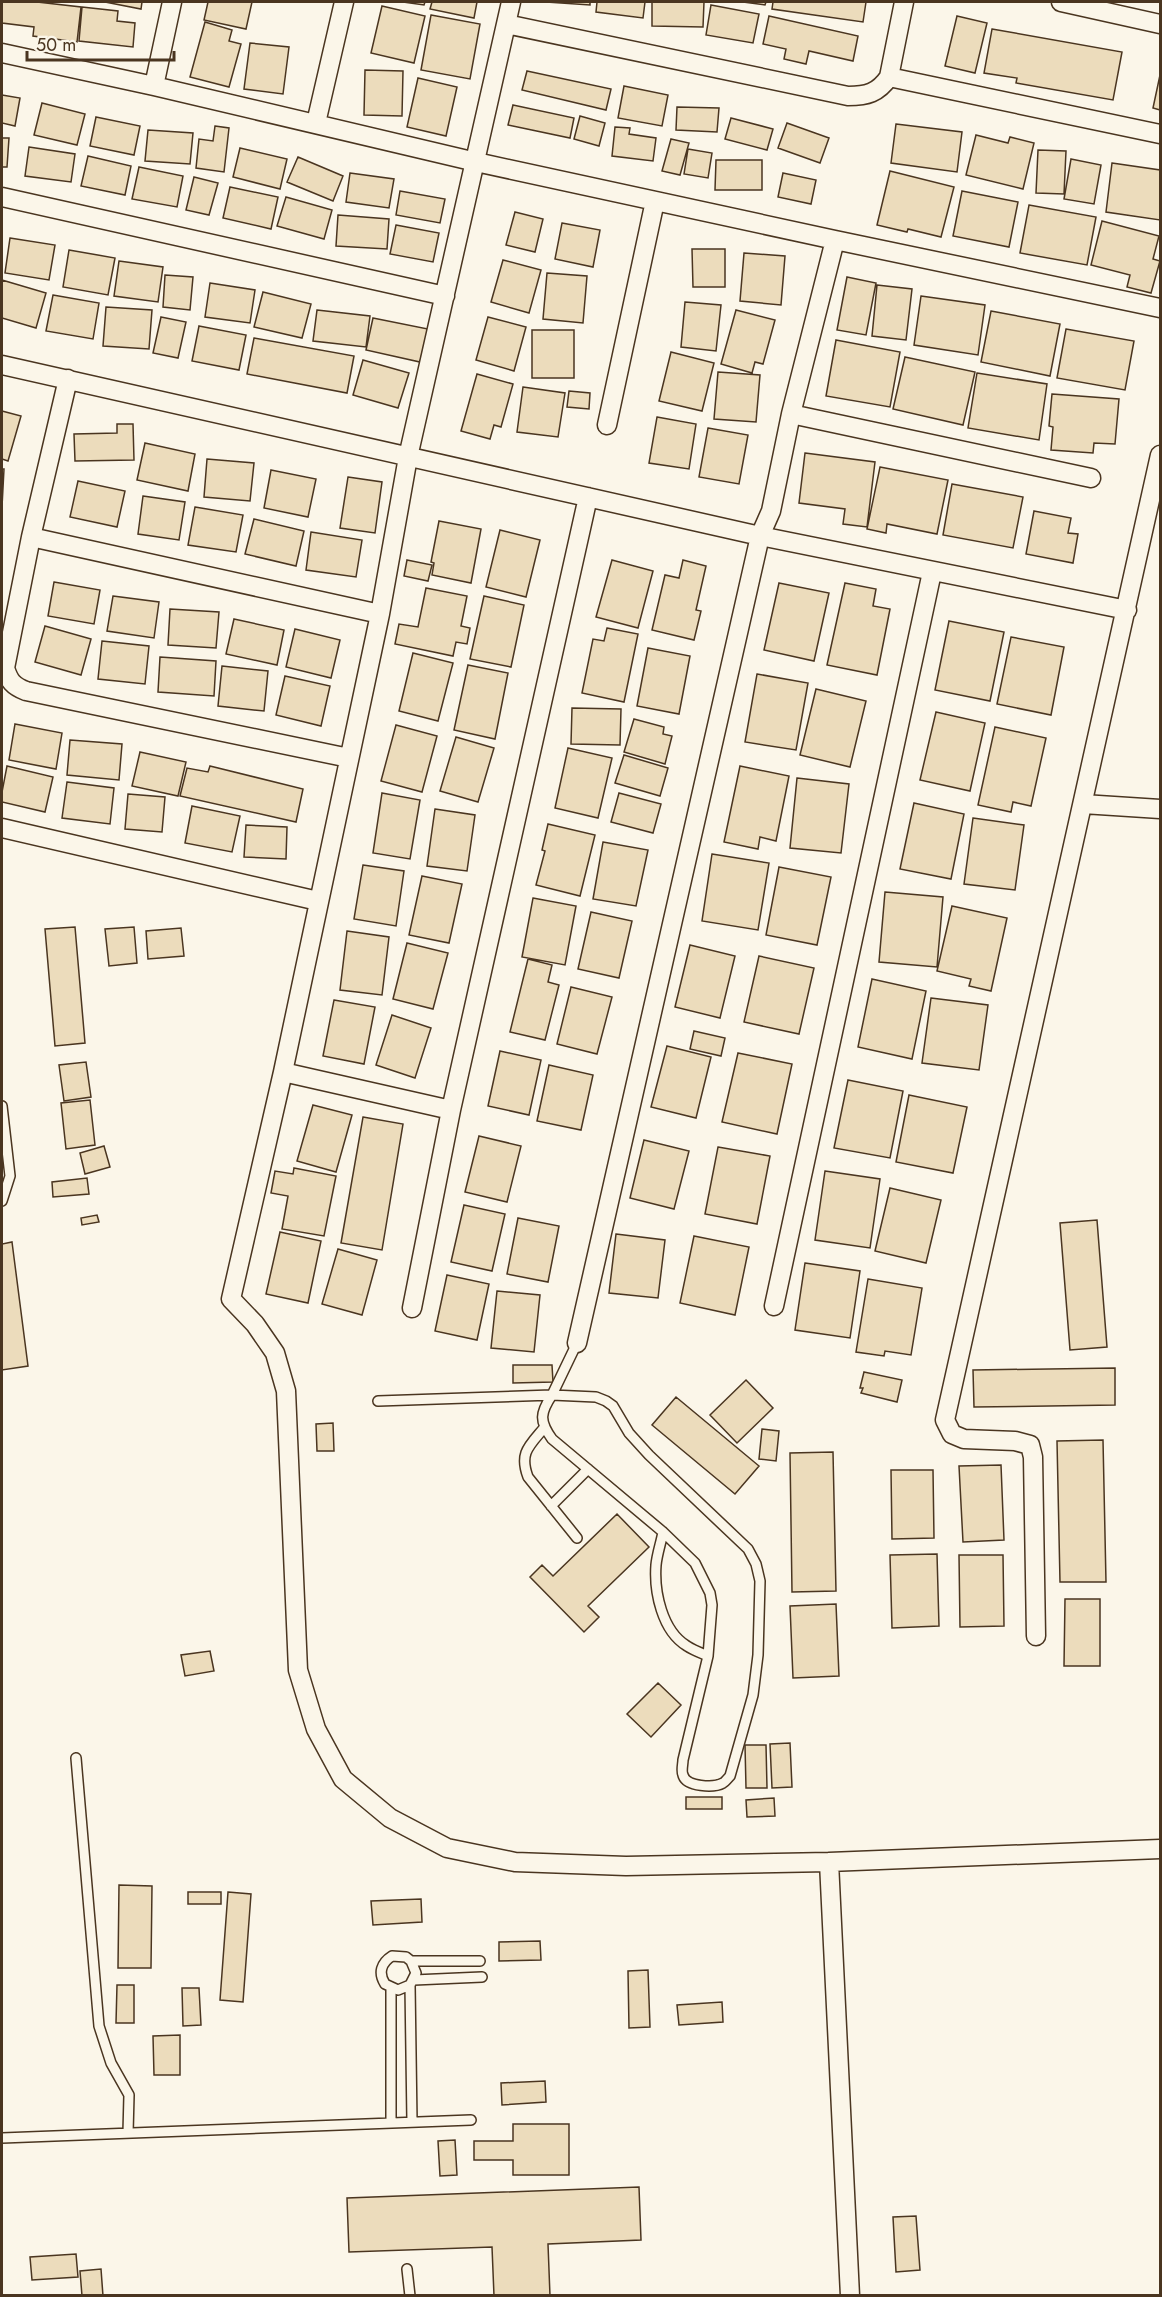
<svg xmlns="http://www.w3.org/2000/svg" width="1162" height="2297" font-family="Jost,sans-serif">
<rect width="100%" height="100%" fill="#fbf6e9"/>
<!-- building -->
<path fill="#ecdcbc" stroke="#4a3520" stroke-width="1.5" d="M2 2H37L81 7 77 42 33 36 34 27 2 23Z
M105 2H142L141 9Z
M208 2H252L246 29 204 20Z
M403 2H425L424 5Z
M432 2H477L474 18 430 9Z
M546 2H590V5Z
M597 2H645L643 18 596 12Z
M652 2H704L703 27 652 26Z
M743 2H766L765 5Z
M773 2H866L863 22 772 9Z
M711 5 759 14 753 43 706 35Z
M382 6 425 16 414 63 371 53Z
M82 7 118 11 117 21 135 23 133 47 79 41Z
M431 15 480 24 470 79 421 70Z
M769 16 858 36 853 61 809 51 806 64 784 59 786 49 763 44Z
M957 16 987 23 975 73 945 66Z
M205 22 232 30 229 41 241 44 229 87 190 77Z
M992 29 1122 52 1113 100 1016 83 1017 78 984 73Z
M250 43 289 47 283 94 244 89Z
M365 70 403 71 402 116 364 115Z
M527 71 611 89 606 110 522 90Z
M1160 75V110L1153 108Z
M418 78 457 87 446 136 407 127Z
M624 86 668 95 662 126 618 118Z
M2 95 20 98 15 126 2 123Z
M42 103 85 114 77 145 34 135Z
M513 105 574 118 570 138 508 125Z
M677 107 719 108 717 132 676 130Z
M580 116 605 123 599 146 574 139Z
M96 117 140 126 134 155 90 146Z
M731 118 773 129 767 150 725 139Z
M787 123 829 138 820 163 778 148Z
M896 124 962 132 957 172 891 163Z
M215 126 229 128 224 172 196 168 199 139 213 141Z
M615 127 630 128 629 134 656 138 653 161 612 156Z
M148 130 193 133 190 164 145 161Z
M976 135 1008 143 1010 137 1034 143 1023 189 966 175Z
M2 138H9L7 167H2Z
M671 139 689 143 680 175 662 171Z
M29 147 75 154 71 182 25 176Z
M240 148 287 159 280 189 233 177Z
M688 149 712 153 708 178 684 174Z
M1038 150 1066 151 1064 194 1036 193Z
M88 156 131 166 125 195 81 186Z
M298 157 343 176 333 201 287 182Z
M1071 159 1101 165 1094 204 1064 199Z
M716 160H762V190H715Z
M1112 163 1160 170V220L1106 212Z
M139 167 183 176 177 207 132 199Z
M890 171 954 187 941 237 908 229 907 232 877 225Z
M350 173 394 179 389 208 346 202Z
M783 173 816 180 811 204 778 197Z
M194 177 218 183 209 215 186 210Z
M230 187 278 197 271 229 223 218Z
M400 191 445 199 440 223 396 215Z
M962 191 1018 202 1009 247 953 236Z
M286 197 332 210 324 239 277 226Z
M1029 205 1096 217 1087 265 1020 253Z
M515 212 543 219 535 252 506 245Z
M338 215 389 219 387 249 336 246Z
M1102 221 1159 236 1153 259 1160 261 1151 293 1127 287 1130 275 1091 265Z
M562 223 600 230 593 267 555 259Z
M396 225 439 233 433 262 390 254Z
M10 238 55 245 49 280 5 273Z
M692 249H725V287H693Z
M69 250 115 258 108 295 63 287Z
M744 253 785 256 781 305 740 301Z
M503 260 541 270 529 313 491 302Z
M119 261 163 267 158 302 114 296Z
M547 273 587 276 583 323 543 319Z
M165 275 193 277 190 310 163 307Z
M847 277 876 283 866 335 837 330Z
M2 280 46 293 36 328 2 318Z
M210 283 255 290 250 323 205 317Z
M877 285 912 289 906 340 872 336Z
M263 292 311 304 302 338 254 327Z
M53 295 99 303 93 339 46 331Z
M921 296 985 305 978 355 914 345Z
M685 302 721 305 716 351 681 347Z
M106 307 152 310 149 349 103 346Z
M317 310 370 316 366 347 313 341Z
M736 310 775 320 763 364 755 362 752 373 721 364Z
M991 311 1060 324 1050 376 981 362Z
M161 317 186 322 178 358 153 353Z
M488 317 526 327 514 371 476 360Z
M373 318 428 329 420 362 366 350Z
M199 326 246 335 239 370 192 361Z
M1066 329 1134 341 1125 390 1057 378Z
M532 330H574V378H532Z
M254 338 354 356 347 393 247 374Z
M836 340 900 352 890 407 826 396Z
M671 352 714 363 702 411 659 401Z
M905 357 975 372 963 425 893 409Z
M363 360 409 373 398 408 353 395Z
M718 372 760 375 756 422 714 419Z
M977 373 1047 384 1039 440 968 428Z
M477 374 513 384 501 427 494 425 490 439 461 431Z
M523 387 565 393 558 437 517 432Z
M569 391 590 393 589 409 567 407Z
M1052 394 1119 399 1115 444 1094 443 1093 453 1051 450 1053 427 1049 426Z
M2 411 21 416 8 461 2 459Z
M657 417 696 424 689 469 649 463Z
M117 424H133L134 460 75 461 74 434 117 433Z
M708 428 748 435 739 484 699 477Z
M145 443 195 454 188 491 137 480Z
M805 453 875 462 867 527 843 524 845 509 799 503Z
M207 459 254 463 250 501 204 497Z
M880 467 948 480 937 534 887 524 886 533 867 529Z
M2 469H4L2 507Z
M271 470 316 479 308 517 264 508Z
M348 477 382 482 375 533 340 528Z
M78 481 125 491 117 527 70 517Z
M952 484 1023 497 1013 548 943 535Z
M143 496 185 502 179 540 138 534Z
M195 507 243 515 236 552 188 545Z
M1034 511 1071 518 1068 533 1078 534 1073 563 1026 554Z
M254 519 304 531 296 566 245 554Z
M439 521 481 529 471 583 432 575 434 563 431 562Z
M500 530 540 540 526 597 486 587Z
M311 532 362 540 356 577 306 570Z
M407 560 432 565 428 581 404 576Z
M612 560 653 571 638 628 596 617Z
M683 560 706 566 696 610 701 611 694 640 652 630 665 575 679 578Z
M54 582 100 590 94 624 48 616Z
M779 583 829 593 814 661 764 650Z
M845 583 876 589 873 606 890 609 877 675 827 665Z
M426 588 467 596 461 626 470 628 467 644 456 642 453 656 395 644 399 624 418 627Z
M113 596 159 602 154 638 107 631Z
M484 596 524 605 511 667 470 659Z
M170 609 219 612 216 648 168 645Z
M234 619 284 630 277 665 226 654Z
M949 621 1004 632 990 701 935 690Z
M45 626 91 639 81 675 35 662Z
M607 628 638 634 624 702 582 693 593 639 604 641Z
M295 629 340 640 331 678 286 667Z
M1011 637 1064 647 1051 715 997 704Z
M102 641 149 646 145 684 98 679Z
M648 648 690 656 679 714 637 706Z
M413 653 453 663 438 721 399 711Z
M160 657 216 661 214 696 158 692Z
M468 665 508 673 495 739 454 730Z
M222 666 268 671 264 711 218 706Z
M757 674 808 683 796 750 745 742Z
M285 676 330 686 321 726 276 715Z
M816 689 866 701 850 767 800 755Z
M572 708 621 709 620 745 571 744Z
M936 712 985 723 970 791 920 780Z
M634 719 664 727 663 734 672 736 665 764 624 752Z
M15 724 62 733 56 769 9 760Z
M396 725 437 736 422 792 381 781Z
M995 727 1046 738 1031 806 1013 802 1011 812 978 805Z
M456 737 494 748 478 802 440 791Z
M70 740 122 744 119 780 67 775Z
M568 748 612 758 598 818 555 808Z
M140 752 186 762 178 796 132 786Z
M624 755 668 768 660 796 615 783Z
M7 766 53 777 45 812 2 802V792Z
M210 766 303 789 296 822 180 796 187 768 208 772Z
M740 766 789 776 776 841 760 837 758 849 724 842Z
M797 778 849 784 841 853 790 848Z
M67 782 114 788 110 824 62 818Z
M382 793 420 800 410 859 373 853Z
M619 793 661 804 653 833 611 822Z
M128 794 165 797 162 832 125 829Z
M914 803 964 814 951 879 900 869Z
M192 806 240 816 232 852 185 843Z
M435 809 475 815 467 871 427 866Z
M973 818 1024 825 1015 890 964 884Z
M548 824 595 835 580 896 536 885 545 851 542 850Z
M246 825 287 827 286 859 244 857Z
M603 842 648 850 636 906 593 899Z
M712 854 769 863 758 930 702 921Z
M363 865 404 871 396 926 354 919Z
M779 867 831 877 817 945 766 935Z
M422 876 462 884 449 943 409 935Z
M885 892 943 897 937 967 879 962Z
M533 898 576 906 565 965 522 957Z
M952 906 1007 918 991 991 969 986 971 979 937 971Z
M591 912 632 921 619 978 578 969Z
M75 927 85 1043 55 1046 45 929Z
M134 927 137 963 109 966 105 929Z
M181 928 184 956 148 959 146 931Z
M347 931 389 937 382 995 340 990Z
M407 943 448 953 433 1009 393 999Z
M690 945 735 956 720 1018 675 1007Z
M759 956 814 968 799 1034 744 1022Z
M528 959 552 965 548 982 559 985 545 1040 510 1032Z
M872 979 926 991 912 1059 858 1047Z
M571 987 612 997 597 1054 557 1044Z
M931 998 988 1005 979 1070 922 1063Z
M334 1000 375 1007 364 1064 323 1056Z
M392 1015 431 1028 415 1078 376 1065Z
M694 1031 725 1038 721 1056 690 1049Z
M667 1046 711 1057 696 1118 651 1107Z
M500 1051 541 1060 529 1115 488 1106Z
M738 1053 792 1064 777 1134 722 1122Z
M86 1062 91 1097 64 1101 59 1065Z
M549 1065 593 1075 581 1130 537 1121Z
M848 1080 903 1091 890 1158 834 1148Z
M909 1095 967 1107 953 1173 896 1162Z
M90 1100 95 1145 66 1149 61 1103Z
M313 1105 352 1115 336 1172 297 1161Z
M363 1117 403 1124 382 1250 341 1243Z
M479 1136 521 1146 507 1202 465 1192Z
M644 1140 689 1151 674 1209 630 1198Z
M104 1146 110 1167 85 1174 80 1153Z
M718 1147 770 1156 757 1224 705 1214Z
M294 1168 336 1176 324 1236 282 1229 288 1196 271 1193 275 1171 293 1174Z
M825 1171 880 1179 870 1248 815 1240Z
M87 1178 89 1194 53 1197 52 1182Z
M890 1188 941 1200 926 1263 875 1251Z
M464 1205 505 1214 492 1271 451 1262Z
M97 1215 99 1222 82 1225 81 1218Z
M518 1218 559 1226 548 1282 507 1274Z
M1097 1220 1107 1347 1070 1350 1060 1223Z
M280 1232 321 1241 308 1303 266 1294Z
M616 1234 665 1240 658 1298 609 1293Z
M694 1236 749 1247 735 1315 680 1303Z
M12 1242 28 1366 2 1370V1244Z
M338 1249 377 1260 362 1315 322 1304Z
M805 1263 860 1271 850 1338 795 1330Z
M447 1275 489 1284 477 1340 435 1331Z
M868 1279 922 1288 911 1355 885 1351 884 1356 856 1352Z
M497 1291 540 1295 534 1352 491 1348Z
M513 1365H552L553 1382 513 1383Z
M1115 1368V1405L974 1407 973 1370Z
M864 1372 902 1380 897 1402 861 1393 863 1388H860Z
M746 1380 773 1408 737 1443 710 1415Z
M676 1397 759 1466 735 1494 652 1425Z
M333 1423 334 1451H317L316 1424Z
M762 1429 779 1431 776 1461 759 1459Z
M1103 1440 1106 1582H1060L1057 1441Z
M833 1452 836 1591 792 1592 790 1453Z
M1001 1465 1004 1540 963 1542 959 1466Z
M891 1470H933L934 1538 892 1539Z
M617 1514 649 1547 588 1606 599 1617 584 1632 530 1577 542 1565 553 1576Z
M937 1554 939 1626 892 1628 890 1555Z
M959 1555H1003L1004 1626 960 1627Z
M1065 1599H1100V1666H1064Z
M836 1604 839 1676 793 1678 790 1606Z
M210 1651 214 1671 185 1676 181 1655Z
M658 1683 681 1705 651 1737 627 1714Z
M790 1743 792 1787 772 1788 770 1744Z
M745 1745H766L767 1788H746Z
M686 1797H722V1809H686Z
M774 1798 775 1816 747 1817 746 1800Z
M119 1885 152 1886 151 1968H118Z
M188 1892H221V1904H188Z
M228 1892 251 1894 243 2002 220 2000Z
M421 1899 422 1922 373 1925 371 1901Z
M540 1941 541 1960 499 1961V1942Z
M648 1970 650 2027 629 2028 628 1971Z
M117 1985H134V2023H116Z
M182 1988H199L201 2025 183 2026Z
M722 2002 723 2022 679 2025 677 2005Z
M180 2035V2075H154L153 2036Z
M545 2081 546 2102 502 2105 501 2083Z
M513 2124H569V2175H513V2160H474V2141H513Z
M455 2140 457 2175 440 2176 438 2141Z
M639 2187 641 2240 548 2244 550 2296H494L492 2247 349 2252 347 2198Z
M916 2216 920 2270 896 2272 893 2217Z
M76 2254 78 2277 32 2280 30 2257Z
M101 2269 103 2296H82L80 2271Z"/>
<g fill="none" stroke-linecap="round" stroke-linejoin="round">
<!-- lane casing -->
<g stroke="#4a3520" stroke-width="12">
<path id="lane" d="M2 1106 10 1176 2 1201
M552 1395 596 1397 606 1401 613 1406 629 1433 649 1455 748 1549 756 1564 760 1581 758 1655 753 1695 730 1776C729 1777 725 1782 723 1783 714 1788 686 1787 683 1775 681 1771 683 1764 683 1760L708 1656 712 1605 710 1593 695 1563 663 1532 552 1439C539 1421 540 1413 552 1395Z
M378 1401 552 1395 577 1343
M544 1428C529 1446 519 1453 528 1477L577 1538
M551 1506 588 1469
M663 1532C661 1543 657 1554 656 1565 654 1592 662 1631 687 1646 693 1650 701 1653 708 1656
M76 1758 99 2026 111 2063 129 2095 128 2133
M411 1961 416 1973 410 1985 398 1990 385 1984C378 1973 381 1963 392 1956L406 1957 411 1961H480
M414 1980 482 1977
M410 1985 412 2122
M391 2123V1988
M2 2138 471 2120
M407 2269 410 2296"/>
</g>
<!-- street casing -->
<g stroke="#4a3520" stroke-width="21">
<path id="street" d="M511 2 408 457 380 614 283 1072 231 1299 255 1324 275 1353 286 1391 298 1670 316 1729 343 1779 390 1818 447 1848 515 1862 626 1866 829 1862 1160 1849
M1061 2 1160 24
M506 24 848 96C867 96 878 93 889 77L904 2
M2 53 154 86 476 162 835 240 1160 308
M889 77 1160 134
M154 86 172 2
M316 123 344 2
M2 197 445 296
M2 365 760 536 1127 610
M68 379 31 537 5 668C9 681 13 686 26 691L349 758
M791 414 1091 478
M607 425 655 201
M31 537 380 614
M1083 804 1160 809
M2 828 318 901
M283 1072 451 1110
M774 1306 932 572
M412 1308 451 1110 588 497
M577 1343 760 536 771 511 791 414 835 240
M1036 1636 1033 1457 1030 1445 1015 1441 964 1439 952 1434 945 1420 1160 455
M829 1862 850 2296"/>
</g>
<!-- lane -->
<use href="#lane" stroke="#fbf6e9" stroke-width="9"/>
<!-- street -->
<use href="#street" stroke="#fbf6e9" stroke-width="18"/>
</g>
<!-- border -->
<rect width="1162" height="2297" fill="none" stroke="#4a3520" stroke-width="6"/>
<!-- scale -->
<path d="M27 51v9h147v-9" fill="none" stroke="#4a3520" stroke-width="3"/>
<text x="36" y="51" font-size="18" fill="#4a3520" stroke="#fbf6e9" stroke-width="4.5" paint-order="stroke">50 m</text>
</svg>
